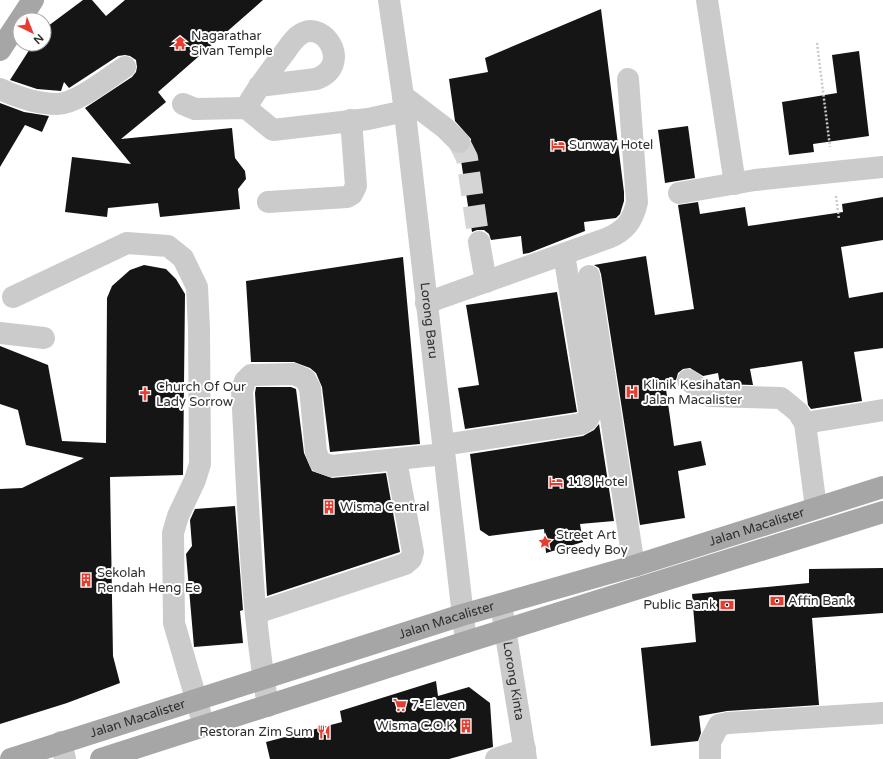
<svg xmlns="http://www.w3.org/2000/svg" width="883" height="759" font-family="'Varela Round',sans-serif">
<rect width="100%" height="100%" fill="#fff"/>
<!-- building -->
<path fill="#151515" d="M83 0H92L106 16 125 0H263L158 92 166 102 121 139 232 128 235 158 245 171 246 179 238 189 240 209 160 217 158 203 108 208 107 217 65 212 72 157 131 164 85 108 132 77 136 72 137 67 136 60 130 56 125 55 118 56 69 88 64 82 61 91 37 89 10 80 33 44H44V29Z
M601 9 624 192V201L620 214 616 218 584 222 585 231 529 253 523 254 521 236 491 240 489 234 484 230H477L472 232 460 154 468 151 471 145V139L455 121 449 79 488 72 485 58Z
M859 51 869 136 813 144 814 152 789 155 782 102 837 93 832 55Z
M0 103 24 112 49 116 42 132 25 125 0 167Z
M688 126 695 178 665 183 658 130Z
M883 197V240L841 247 849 298 883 292V348L854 352 862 401 811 409 808 405 802 361 750 369 753 385 720 384 718 373 703 376 690 368 683 369 678 373 676 380 665 382 674 446 701 441 706 465 678 471 685 518 640 525 601 274 599 268 594 265 646 256 655 315 694 309 678 205 698 202 700 214 745 207 748 226 843 212 842 204Z
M403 257 420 444 330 452 322 387 316 373 310 368 294 362H251L246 281Z
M144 265 166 269 176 279 185 294 183 475 110 477 113 656 120 683 67 703 0 724V489L22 488 84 458 26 445 18 410 0 404V346L48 365 62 441 106 443 107 298 112 286 130 270Z
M557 292 577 412 465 429 458 388 479 385 466 305Z
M256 387H291L296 389 304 453 312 471 332 478 386 473 400 552 267 596 255 393Z
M599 424 614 521 580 524 583 542 546 553 544 529 489 536 480 530 470 454 583 436 594 430Z
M235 506 243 610 240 611 243 643 194 647 186 554 192 546 190 520 195 509Z
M883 568V613L812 618 819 705 727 711 699 716 701 733 698 741 651 746 641 648 696 642 692 594 809 583V569Z
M436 681 438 696 469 687 490 703 493 747 449 759H270L266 742 342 722 340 711Z"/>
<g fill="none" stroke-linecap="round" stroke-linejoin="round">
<!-- minor-tunnel -->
<path stroke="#d5d5d5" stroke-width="22" stroke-dasharray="22 11" stroke-linecap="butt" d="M459 142 467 158 479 242"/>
<!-- path -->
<path stroke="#cbcbcb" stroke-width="2.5" stroke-dasharray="2 2" stroke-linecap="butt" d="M817 43 830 147
M836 196 839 219"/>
<!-- minor -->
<g stroke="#cbcbcb" stroke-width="22">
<path id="s1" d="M389 0 403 96 466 642"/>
<path d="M707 0 735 184"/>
<path d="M0 89C17 97 37 104 57 104 76 104 108 78 125 67"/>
<path d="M403 96 445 128 459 142"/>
<path d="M183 104 195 109 246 108 273 130 368 119 405 111"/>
<path d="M246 108C257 88 271 70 285 52 289 46 294 38 301 34 325 19 353 66 316 79L259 86"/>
<path d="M679 193 755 180 883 167"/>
<path d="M268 202 347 197 352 194 356 186 351 120"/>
<path d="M479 242 486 282"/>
<path d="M589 276 634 566"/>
<path d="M13 297 127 243 168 246 183 258 197 287 199 329 200 464 195 480 178 516 173 533 174 623 204 726"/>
<path d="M426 303 608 238C625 231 633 221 637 202L628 79"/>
<path d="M0 333 44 338"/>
<path d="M688 380 710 396 781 398 798 412 805 423"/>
<path d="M443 445 581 424 587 420 590 415 564 254"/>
<path d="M816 508 805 423 883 410"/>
<path id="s2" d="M501 604 526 759"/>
<path d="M256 613 405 564 411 559 413 552 396 460"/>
<path d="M268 706C250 602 248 495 242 391L245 381 251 375 294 374 305 379 310 388 316 452 320 462 331 466 444 454"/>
<path d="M61 742 65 759"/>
<path d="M496 759 525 749"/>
<path d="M710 759V742L719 725 728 723 883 713"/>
</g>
<!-- major -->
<g stroke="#a6a6a6" stroke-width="22">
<path d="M0 50 33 0"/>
<path id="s3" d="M11 759 462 615 634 566 883 487"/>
<path d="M101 759 466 642 883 512"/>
</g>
</g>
<!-- icons -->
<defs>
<g id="temple-bare" transform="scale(1.08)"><path d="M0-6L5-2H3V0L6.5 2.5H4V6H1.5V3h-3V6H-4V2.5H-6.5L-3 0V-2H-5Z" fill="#e73c2e" stroke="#fff" stroke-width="2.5" paint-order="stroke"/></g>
<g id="hotel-bare" transform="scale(1.08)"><path d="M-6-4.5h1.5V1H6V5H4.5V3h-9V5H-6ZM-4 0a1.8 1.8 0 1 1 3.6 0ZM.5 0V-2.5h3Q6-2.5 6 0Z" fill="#e73c2e" stroke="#fff" stroke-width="2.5" paint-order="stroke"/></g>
<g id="hospital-bare" transform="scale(1.08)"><path d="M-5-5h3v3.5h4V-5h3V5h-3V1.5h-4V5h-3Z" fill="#e73c2e" stroke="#fff" stroke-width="2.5" paint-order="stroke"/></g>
<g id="church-bare" transform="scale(1.08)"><path d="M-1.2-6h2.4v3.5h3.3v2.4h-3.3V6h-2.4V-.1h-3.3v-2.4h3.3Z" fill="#e73c2e" stroke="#fff" stroke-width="2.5" paint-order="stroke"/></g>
<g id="building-bare" transform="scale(1.08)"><path d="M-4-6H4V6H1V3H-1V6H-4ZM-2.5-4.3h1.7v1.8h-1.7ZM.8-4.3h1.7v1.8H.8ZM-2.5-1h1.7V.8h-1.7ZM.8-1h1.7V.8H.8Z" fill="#e73c2e" stroke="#fff" stroke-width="2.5" paint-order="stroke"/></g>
<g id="sight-bare" transform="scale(1.08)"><path d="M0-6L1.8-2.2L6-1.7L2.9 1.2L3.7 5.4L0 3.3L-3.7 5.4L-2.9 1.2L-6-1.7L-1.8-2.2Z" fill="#e73c2e" stroke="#fff" stroke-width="2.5" paint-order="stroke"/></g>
<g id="bank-bare" transform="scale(1.08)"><path d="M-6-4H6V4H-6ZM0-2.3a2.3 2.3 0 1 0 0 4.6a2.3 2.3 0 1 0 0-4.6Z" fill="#e73c2e" stroke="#fff" stroke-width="2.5" paint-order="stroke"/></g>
<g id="supermarket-bare" transform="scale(1.08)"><path d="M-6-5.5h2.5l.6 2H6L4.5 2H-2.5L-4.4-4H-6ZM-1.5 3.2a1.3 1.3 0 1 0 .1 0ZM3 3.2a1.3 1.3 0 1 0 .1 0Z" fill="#e73c2e" stroke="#fff" stroke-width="2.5" paint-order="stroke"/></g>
<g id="restaurant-bare" transform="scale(1.08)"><path d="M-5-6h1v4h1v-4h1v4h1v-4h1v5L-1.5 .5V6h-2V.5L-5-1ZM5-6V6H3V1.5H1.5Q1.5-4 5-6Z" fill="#e73c2e" stroke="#fff" stroke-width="2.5" paint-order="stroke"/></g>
</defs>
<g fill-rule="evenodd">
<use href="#temple-bare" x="180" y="43"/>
<use href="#hotel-bare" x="558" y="145"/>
<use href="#hospital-bare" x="632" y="392"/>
<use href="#church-bare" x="145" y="394"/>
<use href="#hotel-bare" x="556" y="482"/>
<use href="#building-bare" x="329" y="507"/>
<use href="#sight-bare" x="545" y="542"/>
<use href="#building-bare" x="86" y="580"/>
<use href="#bank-bare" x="777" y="601"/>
<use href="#bank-bare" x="727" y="605"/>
<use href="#supermarket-bare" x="400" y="705"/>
<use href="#building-bare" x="466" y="726"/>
<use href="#restaurant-bare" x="324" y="732"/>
</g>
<g text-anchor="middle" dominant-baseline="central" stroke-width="4" stroke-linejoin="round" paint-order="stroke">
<!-- poi labels -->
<g font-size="13" fill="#2e2e2e" stroke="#fff" text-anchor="start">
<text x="191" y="36">Nagarathar<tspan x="191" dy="15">Sivan Temple</tspan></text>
<text x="569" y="145">Sunway Hotel</text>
<text x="643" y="385">Klinik Kesihatan<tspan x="643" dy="15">Jalan Macalister</tspan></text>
<text x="156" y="387">Church Of Our<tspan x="156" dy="15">Lady Sorrow</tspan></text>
<text x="567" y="482">118 Hotel</text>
<text x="340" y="507">Wisma Central</text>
<text x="556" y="535">Street Art<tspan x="556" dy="15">Greedy Boy</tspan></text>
<text x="97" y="573">Sekolah<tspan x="97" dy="15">Rendah Heng Ee</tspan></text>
<text x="788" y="601">Affin Bank</text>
<text x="716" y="605" text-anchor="end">Public Bank</text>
<text x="411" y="705">7-Eleven</text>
<text x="455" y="726" text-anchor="end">Wisma C.O.K</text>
<text x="313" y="732" text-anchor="end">Restoran Zim Sum</text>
</g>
<!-- street labels -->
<g font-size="13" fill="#2e2e2e" stroke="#fff">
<text stroke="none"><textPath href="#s1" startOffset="323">Lorong Baru</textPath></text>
<text stroke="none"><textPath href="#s3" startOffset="781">Jalan Macalister</textPath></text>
<text stroke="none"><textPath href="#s3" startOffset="457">Jalan Macalister</textPath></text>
<text stroke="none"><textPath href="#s2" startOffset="78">Lorong Kinta</textPath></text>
<text stroke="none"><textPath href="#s3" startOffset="133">Jalan Macalister</textPath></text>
</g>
</g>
<!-- north arrow -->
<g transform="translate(32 32) rotate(137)"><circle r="19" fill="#ffffff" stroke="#ababab"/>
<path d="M0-3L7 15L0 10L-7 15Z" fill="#e73c2e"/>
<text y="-6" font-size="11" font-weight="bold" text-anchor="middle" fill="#2e2e2e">N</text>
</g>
</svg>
